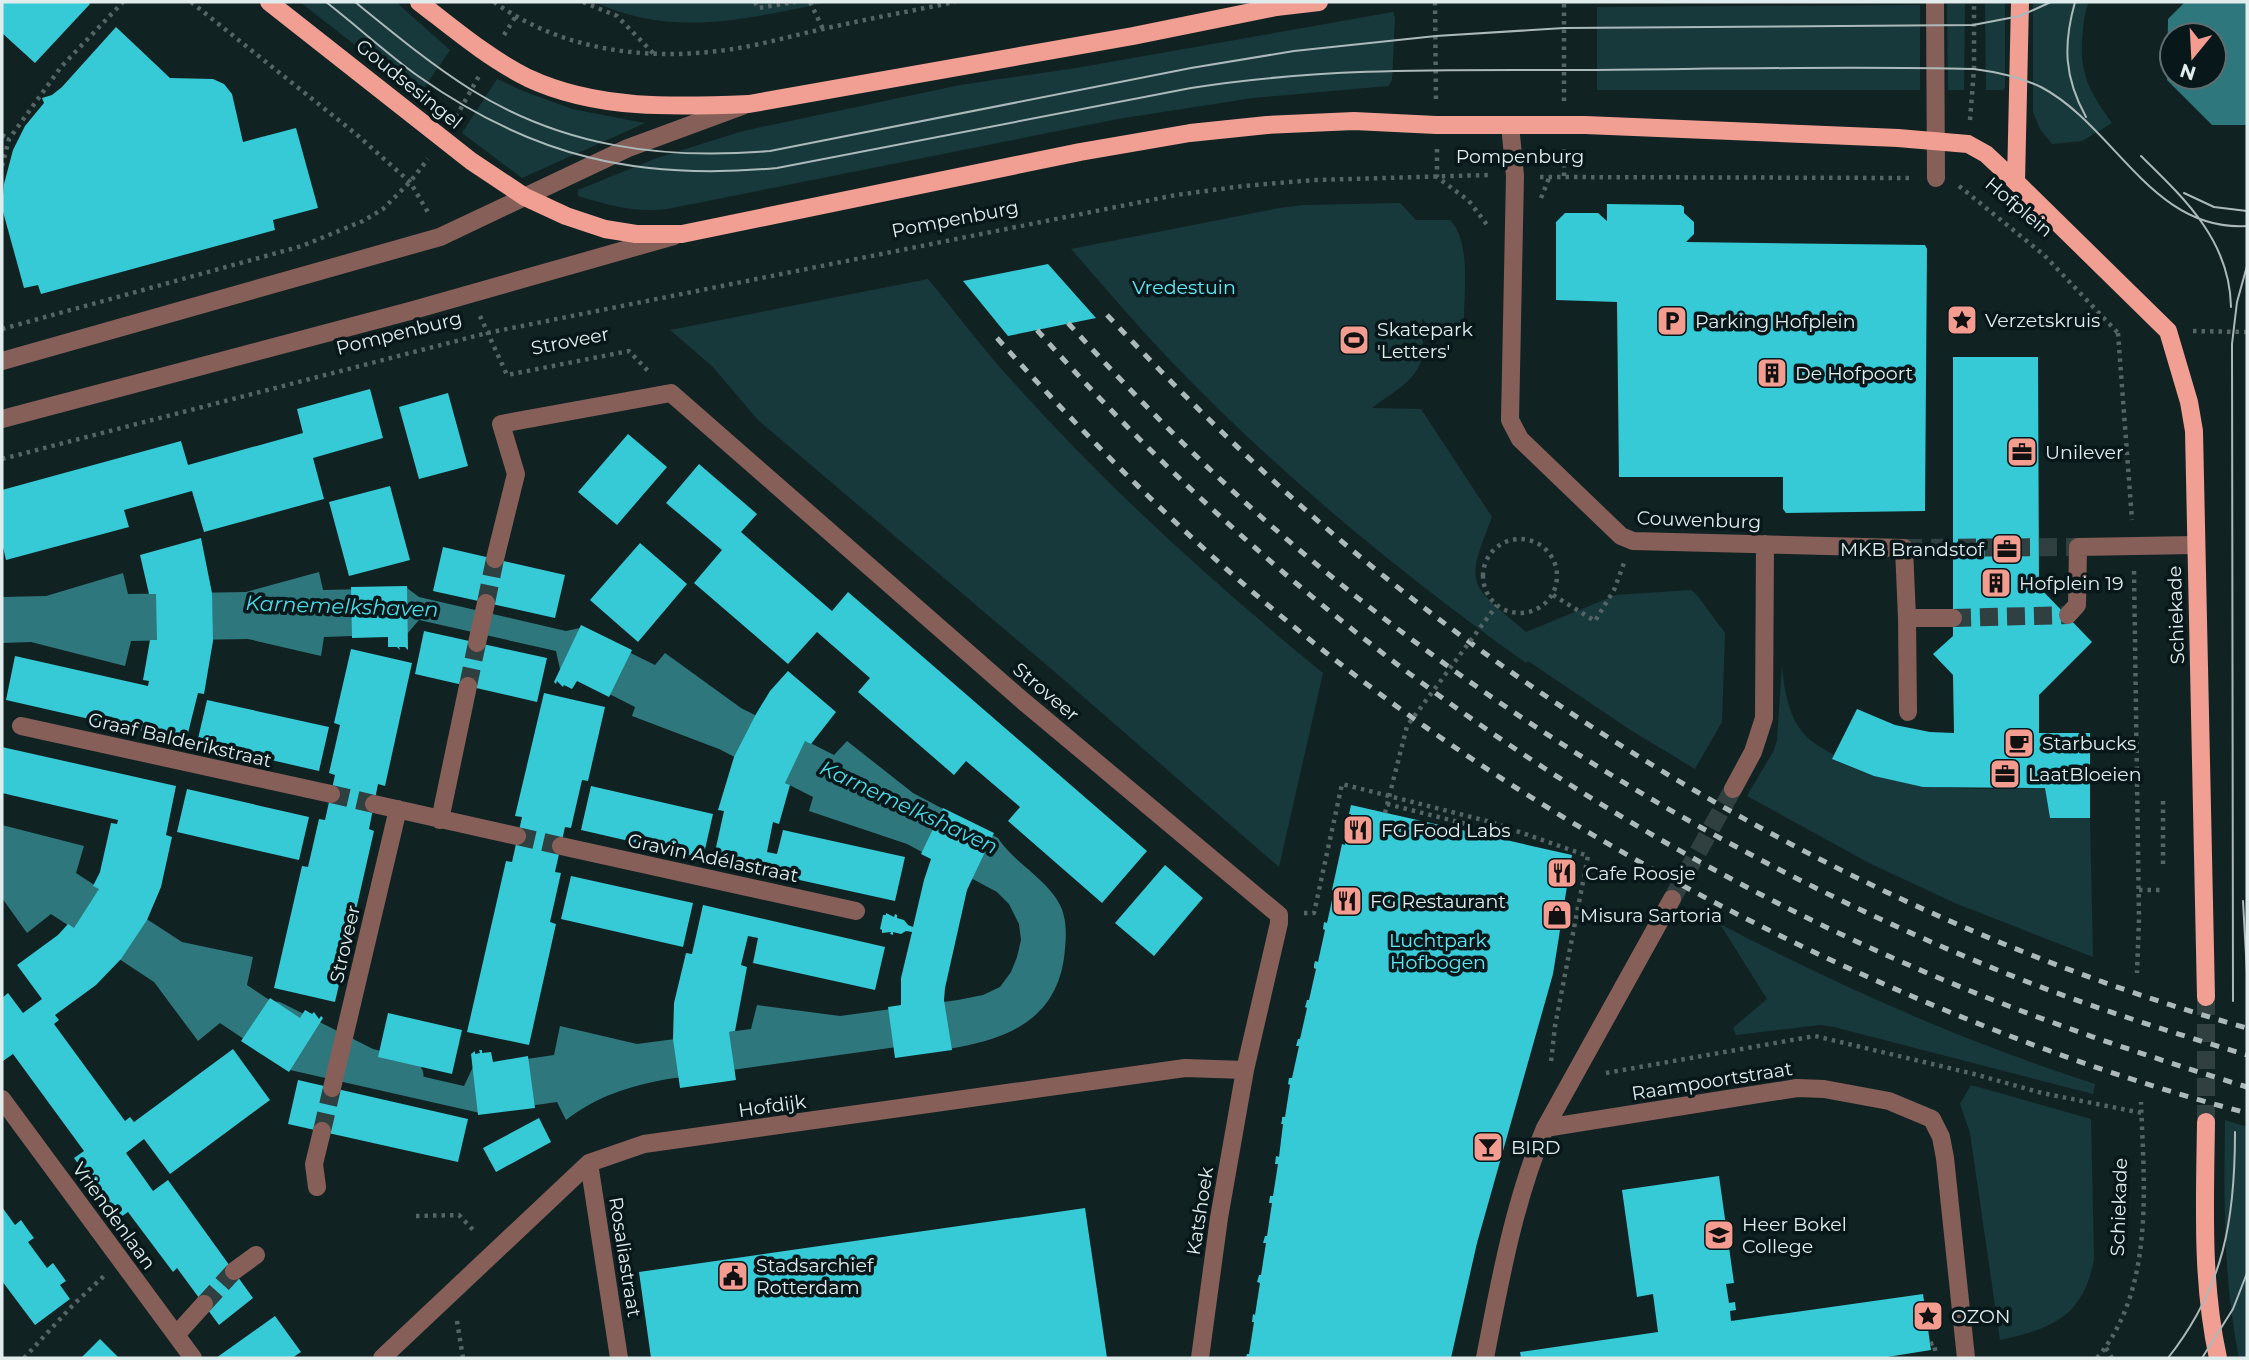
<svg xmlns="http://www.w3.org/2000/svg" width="2249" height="1360" font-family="Montserrat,sans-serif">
<rect width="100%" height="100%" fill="#112223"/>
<!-- green -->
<path fill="#18393c" d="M300 2H396L450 50 419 95Z
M595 2H829C748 18 674 39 595 2Z
M2033 2H2089C2085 11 2084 19 2083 29 2078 71 2088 90 2112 123L2082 141 2052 144 2040 129 2033 112Z
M2003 3 2005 4V88L2003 90H1986L1985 4Z
M1947 4H1965L1964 90H1948Z
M1920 5V90H1597V7Z
M1393 12 1395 18 1392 80 1388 86 1253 98 1118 119 667 209C635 213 608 205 578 196V190L657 158 743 131 960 85 1076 68Z
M497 79 523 91 572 109 645 123 522 178 462 133Z
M1400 203 1416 220H1450C1471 242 1464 290 1464 320L1460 327 1427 325 1422 318C1422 331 1424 345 1422 357 1417 382 1389 394 1372 408L1421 409 1492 517C1464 589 1469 583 1526 632L1616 595 1691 590 1697 595 1725 633 1722 722 1695 769 1632 731 1528 661 1526 663C1397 571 1276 471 1167 357 1134 322 1103 285 1071 249L1279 208 1304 205Z
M928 279C956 313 983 349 1013 382 1108 488 1213 583 1323 673L1279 867 1056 673 758 420 712 366 670 330Z
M1782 665C1784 691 1789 721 1809 739 1816 745 1826 750 1834 755L1832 759C1908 794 1964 789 2045 788L2050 818H2090L2093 957 1955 903 1869 863 1747 796 1774 750 1777 740Z
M1720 924C1840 987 1965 1042 2095 1084L2093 1094 1834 1027 1820 1025 1736 1035 1733 1028 1767 999Z
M1971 1085 2091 1119 2094 1259C2083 1318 2052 1328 2000 1340L1970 1133 1960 1104Z
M2225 1120 2247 1127V1358H2239C2223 1278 2224 1201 2225 1120Z"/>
<!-- water -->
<path fill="#2e777d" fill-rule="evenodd" d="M2185 2H2247V125H2212L2167 80 2168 19ZM2172 35H2214V77H2172Z
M319 572 323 590 407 588 419 597 566 631 580 628 655 665 665 653 741 708 834 755 847 741 913 793 998 838C1015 864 1046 878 1060 905 1068 921 1066 941 1064 958 1052 1043 966 1046 899 1056L897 1047 668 1079C630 1086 597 1096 566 1120L557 1102 480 1113 290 1070 220 1023 198 1041 154 982 51 914 27 933 2 898V825L84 846 76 873 182 942 253 957 247 985 313 1029 317 1035 316 1052 464 1086 473 1067 554 1055 560 1026 637 1044 751 1029 757 1005 840 1016 958 1000 983 995 1000 987 1011 972 1017 957 1021 940 1019 924 1009 904 997 892 907 844 809 811 813 797 719 749 632 716 635 707 560 669 556 651 419 620 407 634 324 637 321 656 248 639 131 641 125 666 31 642 2 643V597L46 596 123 573 128 594 246 592Z"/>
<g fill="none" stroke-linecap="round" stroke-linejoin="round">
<!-- canal -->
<path stroke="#2e777d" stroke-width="35" d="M275 1019 366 1065 406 1076"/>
</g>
<!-- building -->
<path fill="#36c9d6" d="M2 2H88L90 4 35 63 2 33Z
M116 27 170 78 213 79 224 84 232 94 243 142 296 128 318 208 273 220 275 230 41 294 38 285 24 288 2 208 4 184 13 150 25 126 44 103 42 98 52 95 62 87Z
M1607 204 1681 205 1684 207V213L1694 222V234L1686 242 1925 245 1927 249 1925 511 1786 513 1783 509V477H1619L1617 302 1556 300V222L1565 213H1598L1607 221Z
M1048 264 1096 318 1008 336 963 281Z
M1953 357H2038L2039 587 2092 642 2039 695V733H2090V818H2050L2045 788 1923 787 1874 776 1832 759 1857 709 1895 725 1930 732 1954 733 1953 675 1933 654 1953 636Z
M370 389 383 438 313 458 324 499 204 532 192 491 124 510 129 527 6 560 2 543V490L181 441 188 465 303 433 297 409Z
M448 393 468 466 419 479 399 407Z
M628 434 667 467 617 525 578 492Z
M699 464 757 514 741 532 773 560 832 611 848 592 1147 851 1102 903 1008 821 1020 807 966 761 954 775 858 692 870 678 817 632 788 664 694 583 722 550 666 503Z
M390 486 410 560 349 576 329 502Z
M201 538 212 593 213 641 204 694 198 693 186 741 6 700 15 656 148 686 149 681 143 680 150 640H157L156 594H149L140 555Z
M640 543 687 584 638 642 590 600Z
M443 547 565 575 555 618 433 591Z
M407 586 408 650 405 647H399L400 650 397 647H388V637L352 638 351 587Z
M581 625 632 650 609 697 577 681 572 689 564 685 563 687 557 681 556 684 554 682Z
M424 631 547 658 537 702 415 674Z
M351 649 412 663 385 786 378 784 369 829 374 831 335 1002 274 988 302 866 308 867 319 819 325 820 335 775 329 773 340 725 334 723Z
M788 671 836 712 811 744 805 741 785 783 790 785 779 824 773 822 767 852 777 854 783 830 905 857 895 901 713 861 724 811 718 810 734 757 756 714 770 691Z
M544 693 605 707 588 781 582 780 571 828 565 827 555 872 561 873 550 922 556 924 529 1045 467 1032 506 861 512 862 522 817 515 816Z
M207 700 329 727 319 771 197 743Z
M2 747 176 786 166 835 172 837 161 887 147 920 121 959 96 985 55 1015 59 1020 54 1024 125 1121 130 1117 134 1122 233 1049 270 1100 170 1174 144 1139 126 1153 153 1191 168 1180 253 1298 219 1325 177 1268 173 1272 128 1212 118 1219 74 1158 84 1151 13 1054 3 1061 2 1059V998L8 993 23 1013 42 999 17 965 58 935 68 924 74 928 99 889 93 886 100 872 111 823 117 824 118 820 2 793Z
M591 786 713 814 703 858 581 830Z
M187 789 309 817 299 860 177 832Z
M1351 805 1572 855 1553 974 1477 1243 1451 1358H1246L1247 1354H1249L1254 1322H1252L1253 1314 1255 1315 1260 1283 1257 1282 1259 1275H1261L1266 1243H1263L1265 1236H1267L1272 1203H1269L1270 1196H1273L1278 1164H1275L1276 1156 1279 1157 1283 1124H1281L1282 1120V1117H1285L1290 1085 1288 1084 1289 1078H1292L1299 1046H1296L1298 1039H1300L1307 1008 1305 1007 1306 1004 1307 1000H1309L1316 969 1314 968V965L1315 961 1318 962 1325 930 1323 929 1324 922 1327 923 1334 891 1332 890 1342 844 1345 845 1351 814H1349Z
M943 808 994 833 967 890 945 988 944 1000 952 1050 895 1058 888 1007 901 1005V978L912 932 906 931 901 934 893 932V935L890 934 891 932 882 933V930L880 929 883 915H886V913L894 917 895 914 897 915V918L904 920 908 925 913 927 924 880 931 859 921 854Z
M1165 865 1203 898 1154 956 1115 923Z
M571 876 693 903 683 947 561 919Z
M703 905 885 947 875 990 753 963 758 938 748 936 741 965 747 967 735 1031 729 1032 736 1080 680 1088 673 1039 674 1003 686 953 692 954Z
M270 998 300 1018 305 1010 312 1014 314 1012 319 1019 321 1016 323 1018 289 1072 241 1041Z
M388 1013 462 1030 452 1074 378 1057Z
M479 1050H482V1053L491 1052 493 1062 528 1056 535 1108 478 1115 471 1054 475 1051V1054L480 1053Z
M298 1080 468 1119 458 1162 288 1124Z
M539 1118 551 1142 496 1172 483 1148Z
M1719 1176 1734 1283 1726 1284 1729 1303 1735 1302 1736 1310 1730 1311 1731 1321 1923 1294 1931 1350 1881 1358H1521L1520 1352 1658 1332 1653 1294 1637 1297 1622 1190Z
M2 1207 15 1225 21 1220 28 1230 34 1238 28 1242 47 1268 53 1263 66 1281 60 1285 70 1299 35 1325 2 1281Z
M1085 1208 1107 1358H651L639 1272Z
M275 1316 301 1352 292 1358H216Z
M100 1339 119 1358H81Z"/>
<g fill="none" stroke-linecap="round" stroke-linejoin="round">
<!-- minor-tunnel -->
<path stroke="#304041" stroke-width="18" stroke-dasharray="18 9" stroke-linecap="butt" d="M1904 548 2078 547
M486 603 495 559
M1953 618 2068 615
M468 686 477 643
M331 794 374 804
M517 836 561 846
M1672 899 1733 789
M322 1131 332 1088
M204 1304 234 1271"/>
<!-- major-tunnel -->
<path stroke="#304041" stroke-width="18" stroke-dasharray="18 9" stroke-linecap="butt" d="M2206 997V1122"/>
<!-- path -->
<path stroke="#556465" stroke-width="4.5" stroke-dasharray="3.5 5" stroke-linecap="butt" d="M191 2 356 134 410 182 429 214
M494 2C568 55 662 63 750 46 775 41 799 34 823 29 867 19 911 11 955 2
M583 2 617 16 654 54
M755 2 758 8 795 2
M810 2 823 29
M1435 2 1436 102
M504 35 516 16
M1564 101V2
M456 117 479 76
M1970 120 1974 69V2
M2 135 9 139
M1437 149V177L1469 201 1488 226
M2 166 9 139 61 67 123 2
M1564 176V149
M1540 177 1913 178
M1959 186 2044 255 2118 333
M1541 198 1549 178
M480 316 507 375 629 351 650 373
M2 329 302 246 363 221 383 209 410 182 428 159
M2193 331 2247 332
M2118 333 2132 520
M2 459 487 333 1176 195 1243 186 1314 180 1489 175
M1483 576a37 37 0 1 1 74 0a37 37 0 1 1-74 0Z
M2134 571 2139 919 2137 973
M1553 595 1595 621 1614 590 1624 563
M2163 801V867
M1387 804 1490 830 1491 822
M2139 890H2164
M1304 913H1314L1342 784 1491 822 1588 856 1555 1026 1551 1062
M1606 1073 1815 1036 1974 1074 2042 1093 2142 1113
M416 1216 459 1215 476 1233
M457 1321 463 1358
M1930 1344 1934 1343 1936 1355
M2106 1348 2112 1358
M24 1358 74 1304 104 1276
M2097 1358C2155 1289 2144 1186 2141 1102"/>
<!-- minor -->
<path stroke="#875f59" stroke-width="18" d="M1935 2 1936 178
M1510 125 1515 176 1510 420 1520 439 1621 536 1633 541 1904 548 1907 618H1953
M2 361 440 237 628 148 742 106
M2 419 410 311 674 236
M495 559 516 474 501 424 671 393 1023 701 1279 915V923L1245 1070 1219 1218 1200 1358
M2068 615 2077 605 2078 547 2195 545
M1907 618 1908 712
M477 643 486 603
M21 726 331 794
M1733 789 1753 752 1764 718 1765 544
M374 804 517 836
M440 820 468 686
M561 846 856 911
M332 1088 398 809
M2 1099 193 1358
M1545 1128 1797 1088 1824 1089 1889 1101 1932 1119 1941 1137 1945 1158 1966 1358
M589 1163 619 1358
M317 1187 314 1164 322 1131
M234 1271 256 1255
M176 1335 204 1304
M382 1358 589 1163 644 1144 1185 1068 1245 1070
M1485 1358C1500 1280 1514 1202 1545 1128L1672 899"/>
<!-- major -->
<path stroke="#f19e93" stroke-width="18" d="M269 2 471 161 525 197 566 216 605 229 636 234H682L1080 152 1190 133 1267 125 1354 121 1436 125H1585L1898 138 1968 144 1986 154 2016 182 2168 331 2189 402 2194 431 2206 997
M419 2C454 29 488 58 528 78 596 110 676 107 749 104L1133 36 1276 7 1319 2
M2016 182 2020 2
M2206 1122C2205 1201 2201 1281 2218 1358"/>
<!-- tram -->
<path stroke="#acb9ba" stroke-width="2" d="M326 2C357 26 386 53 418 76 533 157 638 181 777 168L1191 88C1323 67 1455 70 1588 70 1716 69 1845 66 1974 69 1997 72 2020 77 2041 87 2115 126 2152 232 2247 226
M355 2C392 32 429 63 470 89 563 147 662 160 770 151L1191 68 1294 51 1436 36 1564 28 1973 25 2020 16 2051 2
M2075 2C2063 45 2064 77 2086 117
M2141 156C2185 199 2230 241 2231 307
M2184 193 2214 207 2247 211
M2243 901 2247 973
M2233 1001 2232 344 2237 302 2247 266
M2168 1358C2224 1287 2235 1220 2235 1132
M2202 1358 2233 1309 2247 1273"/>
<!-- rail -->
<path stroke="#acb9ba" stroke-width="5" stroke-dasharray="9 9" stroke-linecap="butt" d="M1107 315C1190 403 1276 488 1370 565 1627 774 1928 938 2247 1028
M1068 323C1132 393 1198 461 1268 523 1484 712 1734 863 2000 971 2081 1004 2164 1030 2247 1055
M1037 330C1283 608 1590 830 1932 975 2035 1019 2140 1054 2247 1087
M997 338C1084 435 1175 527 1275 611 1447 756 1642 873 1846 967 1975 1026 2110 1077 2247 1113"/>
<!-- path-bridge -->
<path stroke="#556465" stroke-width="4.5" stroke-dasharray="3.5 5" stroke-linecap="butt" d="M1385 813 1407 726 1497 605"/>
</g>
<!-- icons -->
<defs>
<g id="sight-square" transform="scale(1.575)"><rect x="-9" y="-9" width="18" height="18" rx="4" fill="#f59c91" stroke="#08181a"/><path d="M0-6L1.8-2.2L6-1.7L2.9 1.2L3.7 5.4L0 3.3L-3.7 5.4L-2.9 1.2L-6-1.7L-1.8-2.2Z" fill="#111"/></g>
<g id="parking-square" transform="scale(1.575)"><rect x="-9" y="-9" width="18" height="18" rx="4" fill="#f59c91" stroke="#08181a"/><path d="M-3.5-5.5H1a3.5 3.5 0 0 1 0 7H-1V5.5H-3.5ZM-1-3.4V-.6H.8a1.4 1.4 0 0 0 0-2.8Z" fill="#111"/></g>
<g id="stadium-square" transform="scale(1.575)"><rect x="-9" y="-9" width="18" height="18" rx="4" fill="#f59c91" stroke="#08181a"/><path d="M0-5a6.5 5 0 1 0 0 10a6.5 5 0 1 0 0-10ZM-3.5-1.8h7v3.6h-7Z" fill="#111"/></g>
<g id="building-square" transform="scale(1.575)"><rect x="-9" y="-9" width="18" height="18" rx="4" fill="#f59c91" stroke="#08181a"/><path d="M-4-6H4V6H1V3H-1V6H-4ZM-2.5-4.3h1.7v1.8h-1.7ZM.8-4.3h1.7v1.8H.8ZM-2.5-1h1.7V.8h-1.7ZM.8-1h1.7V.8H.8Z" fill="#111"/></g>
<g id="office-square" transform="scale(1.575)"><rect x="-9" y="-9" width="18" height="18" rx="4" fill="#f59c91" stroke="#08181a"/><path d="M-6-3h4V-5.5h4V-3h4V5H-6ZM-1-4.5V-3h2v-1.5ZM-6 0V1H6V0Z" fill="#111"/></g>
<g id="cafe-square" transform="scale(1.575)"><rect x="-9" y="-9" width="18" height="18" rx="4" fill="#f59c91" stroke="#08181a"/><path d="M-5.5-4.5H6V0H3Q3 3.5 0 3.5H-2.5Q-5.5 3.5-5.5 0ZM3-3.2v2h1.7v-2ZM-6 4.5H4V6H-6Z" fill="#111"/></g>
<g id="restaurant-square" transform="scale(1.575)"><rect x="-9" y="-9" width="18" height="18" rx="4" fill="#f59c91" stroke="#08181a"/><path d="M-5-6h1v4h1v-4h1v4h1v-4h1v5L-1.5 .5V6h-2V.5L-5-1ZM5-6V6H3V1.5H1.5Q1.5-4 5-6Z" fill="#111"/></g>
<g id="shop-square" transform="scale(1.575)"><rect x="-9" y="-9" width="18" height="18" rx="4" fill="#f59c91" stroke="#08181a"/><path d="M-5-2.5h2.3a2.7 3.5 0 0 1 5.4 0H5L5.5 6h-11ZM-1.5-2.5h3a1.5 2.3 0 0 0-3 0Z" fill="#111"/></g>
<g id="bar-square" transform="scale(1.575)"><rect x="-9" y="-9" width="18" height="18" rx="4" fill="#f59c91" stroke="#08181a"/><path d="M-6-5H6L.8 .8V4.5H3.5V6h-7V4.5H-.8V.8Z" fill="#111"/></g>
<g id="school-square" transform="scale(1.575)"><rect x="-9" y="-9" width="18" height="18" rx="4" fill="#f59c91" stroke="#08181a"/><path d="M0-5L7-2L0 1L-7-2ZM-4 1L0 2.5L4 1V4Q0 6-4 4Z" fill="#111"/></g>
<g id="civic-square" transform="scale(1.575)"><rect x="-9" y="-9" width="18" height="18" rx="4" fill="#f59c91" stroke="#08181a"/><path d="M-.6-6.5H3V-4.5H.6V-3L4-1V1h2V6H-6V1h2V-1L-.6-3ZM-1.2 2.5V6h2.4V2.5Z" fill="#111"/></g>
</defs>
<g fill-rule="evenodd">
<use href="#sight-square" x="1962" y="320"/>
<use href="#parking-square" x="1672" y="321"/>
<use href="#stadium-square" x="1354" y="340"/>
<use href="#building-square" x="1772" y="373"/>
<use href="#office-square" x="2022" y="452"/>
<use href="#office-square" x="2007" y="549"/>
<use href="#building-square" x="1996" y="583"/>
<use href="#cafe-square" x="2019" y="743"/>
<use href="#office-square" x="2005" y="774"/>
<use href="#restaurant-square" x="1358" y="830"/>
<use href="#restaurant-square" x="1562" y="873"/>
<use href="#restaurant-square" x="1347" y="901"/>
<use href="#shop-square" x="1557" y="915"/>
<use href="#bar-square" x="1488" y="1147"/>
<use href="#school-square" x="1719" y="1235"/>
<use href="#civic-square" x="733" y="1276"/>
<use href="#sight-square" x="1928" y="1316"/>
</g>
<g text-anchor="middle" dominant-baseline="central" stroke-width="7" stroke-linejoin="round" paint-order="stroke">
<!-- street labels -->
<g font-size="19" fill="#e1eced" stroke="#08181a">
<text transform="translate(409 84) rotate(39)">Goudsesingel</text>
<text x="1520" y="156">Pompenburg</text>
<text transform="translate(2019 207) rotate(40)">Hofplein</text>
<text transform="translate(955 219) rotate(-11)">Pompenburg</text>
<text transform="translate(399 333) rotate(-14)">Pompenburg</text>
<text transform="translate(570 341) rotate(-11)">Stroveer</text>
<text transform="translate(1699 520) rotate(2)">Couwenburg</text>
<text transform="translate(2176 615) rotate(-92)">Schiekade</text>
<text transform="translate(1046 692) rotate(40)">Stroveer</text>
<text transform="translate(180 740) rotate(13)">Graaf Balderikstraat</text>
<text transform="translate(713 858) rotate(12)">Gravin Adélastraat</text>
<text transform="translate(345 944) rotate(-77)">Stroveer</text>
<text transform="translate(1712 1081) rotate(-9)">Raampoortstraat</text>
<text transform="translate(772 1106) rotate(-8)">Hofdijk</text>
<text transform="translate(2119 1207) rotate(-88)">Schiekade</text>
<text transform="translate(1200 1211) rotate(-81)">Katshoek</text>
<text transform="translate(114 1216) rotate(54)">Vriendenlaan</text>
<text transform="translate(625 1257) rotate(81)">Rosaliastraat</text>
</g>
<!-- park labels -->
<g font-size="19" fill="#60eaf7" stroke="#08181a">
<text x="1184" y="287">Vredestuin</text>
<text x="1438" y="940">Luchtpark<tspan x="1438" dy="22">Hofbogen</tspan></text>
</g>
<!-- poi labels -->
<g font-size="19" fill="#e1eced" stroke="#08181a" text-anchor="start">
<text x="1985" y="320">Verzetskruis</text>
<text x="1695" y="321">Parking Hofplein</text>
<text x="1377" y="329">Skatepark<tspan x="1377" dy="22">'Letters'</tspan></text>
<text x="1795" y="373">De Hofpoort</text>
<text x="2045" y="452">Unilever</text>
<text x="1984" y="549" text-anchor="end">MKB Brandstof</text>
<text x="2019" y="583">Hofplein 19</text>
<text x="2042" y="743">Starbucks</text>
<text x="2028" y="774">LaatBloeien</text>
<text x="1381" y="830">FG Food Labs</text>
<text x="1585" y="873">Cafe Roosje</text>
<text x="1370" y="901">FG Restaurant</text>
<text x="1580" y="915">Misura Sartoria</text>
<text x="1511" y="1147">BIRD</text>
<text x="1742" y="1224">Heer Bokel<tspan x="1742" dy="22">College</tspan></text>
<text x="756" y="1265">Stadsarchief<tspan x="756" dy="22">Rotterdam</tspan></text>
<text x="1951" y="1316">OZON</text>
</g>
<!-- water labels -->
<g font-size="21" font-style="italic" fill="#4cdae6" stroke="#08181a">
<text transform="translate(342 606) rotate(2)">Karnemelkshaven</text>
<text transform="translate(909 807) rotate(25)">Karnemelkshaven</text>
</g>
</g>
<!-- border -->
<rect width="2249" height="1360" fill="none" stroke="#e1eced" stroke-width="7"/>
<!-- north arrow -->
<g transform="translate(2193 56) rotate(198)"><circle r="33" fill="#08181a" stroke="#5f6d6e" stroke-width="2"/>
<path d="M0-5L12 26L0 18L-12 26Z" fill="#f59c91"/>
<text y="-10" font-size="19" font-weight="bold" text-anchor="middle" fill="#e1eced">N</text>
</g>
</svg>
